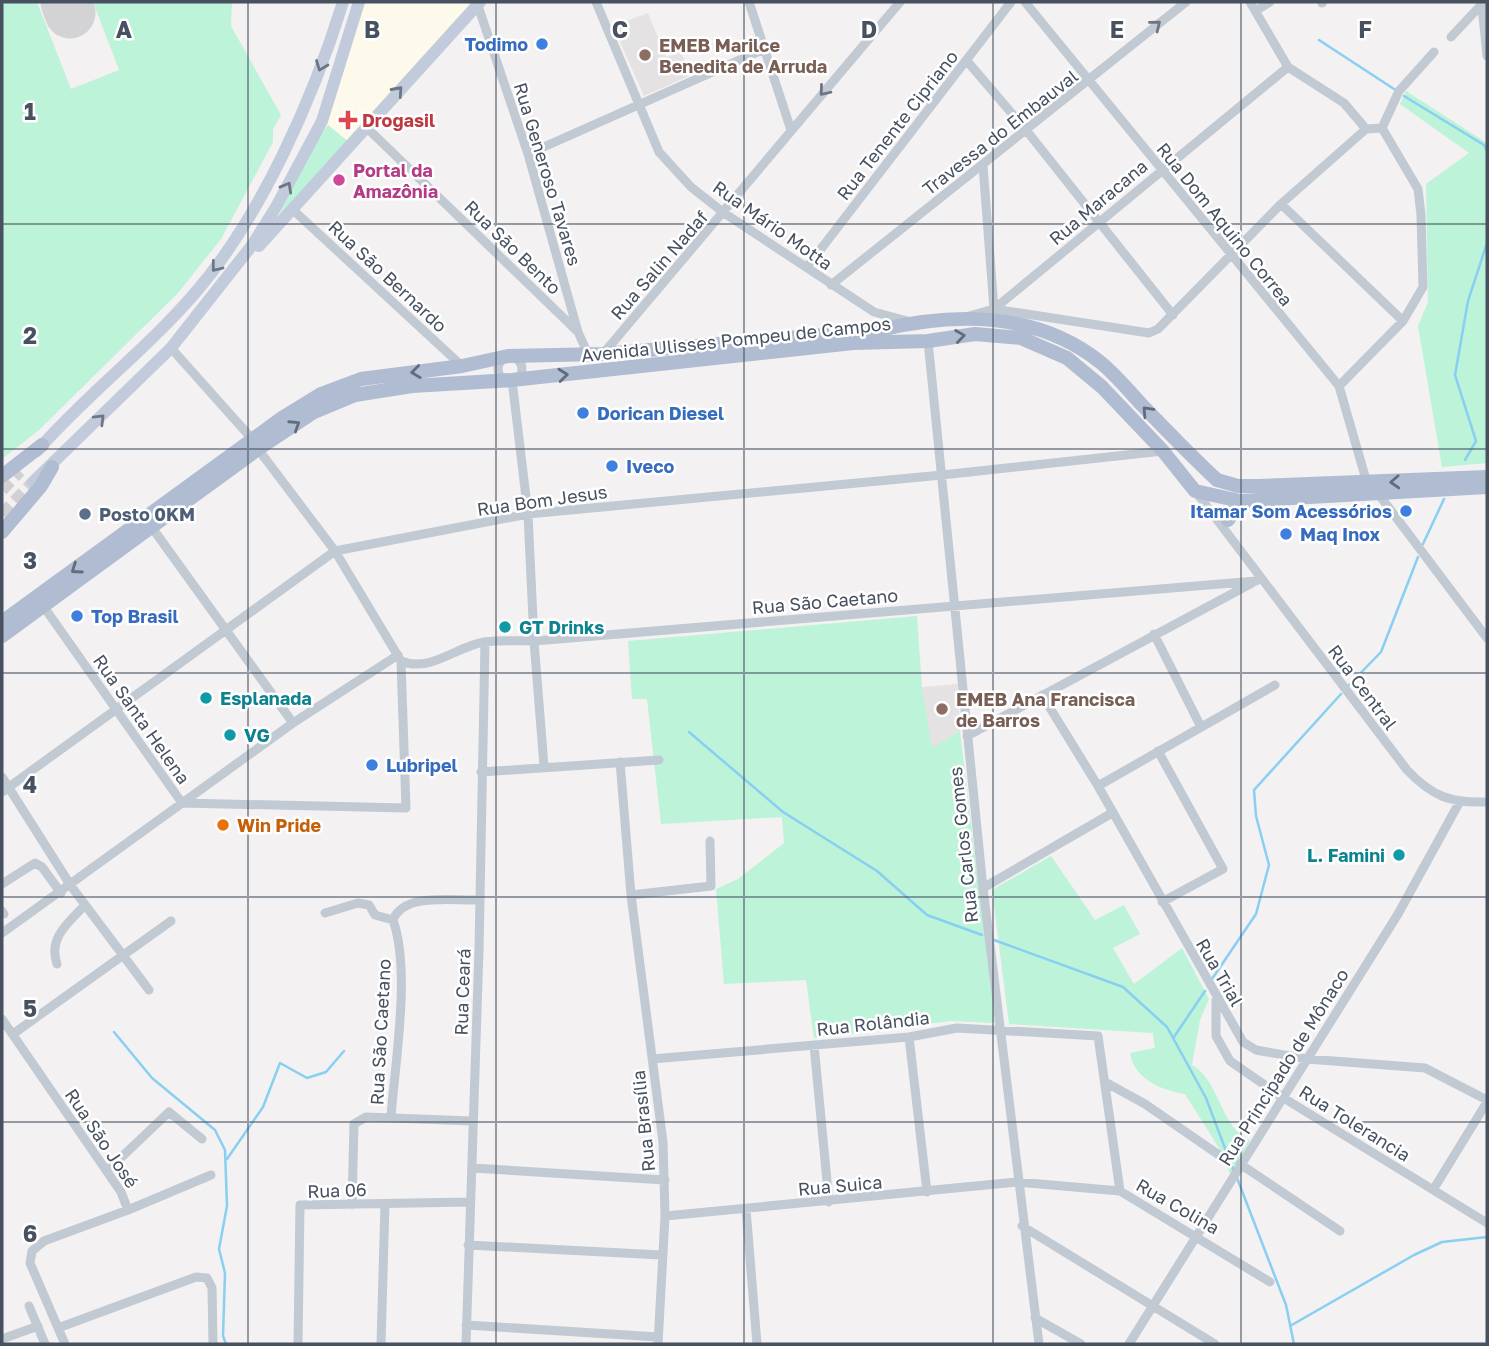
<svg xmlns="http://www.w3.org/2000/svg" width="1489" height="1346" font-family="'Golos Text',sans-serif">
<rect width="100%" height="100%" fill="#f3f1f1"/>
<!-- commercial -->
<path fill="#fdfaeb" d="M364 2H473L264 235 286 197Z"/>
<!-- education -->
<path fill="#e4e2e3" d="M648 13 666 57 681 52 691 75 644 96 613 26Z
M958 684 960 731 932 749 922 687Z"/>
<!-- green -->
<path fill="#bdf3d8" d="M2 2H37L71 89 119 70 93 2H232L231 26 281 115 273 129V142L221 239 178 293 39 430 2 459Z
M1406 91 1487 143V463L1442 467 1418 326 1428 302 1426 184 1469 153 1400 104Z
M328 125 349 142 278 217 320 135Z
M917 616 922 687 932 748 960 731 995 1023 951 1021 814 1038 806 980 724 984 716 889 738 879 784 843 782 817 661 824 647 699H632L628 641Z
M1051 856 1095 920 1124 905 1140 934 1113 948 1134 984 1182 948 1209 999 1200 1020 1192 1065C1221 1082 1218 1124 1250 1141L1231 1176 1219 1148 1185 1094C1161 1090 1134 1079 1130 1053L1155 1048 1153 1033 1009 1024 992 890Z"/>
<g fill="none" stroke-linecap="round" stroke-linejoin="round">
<!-- stream -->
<path stroke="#88cff2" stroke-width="2.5" d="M1319 40 1394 89
M1404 96 1484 145 1487 151
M1465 460 1476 441 1455 375 1468 301 1487 243
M1423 544 1444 499
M1349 685 1381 652 1418 557
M689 732 783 812 877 871 927 915 982 935
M994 940 1123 987 1167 1027 1206 1098 1234 1172
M1212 979 1256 914 1269 865 1256 816 1254 790 1341 694
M114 1032 152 1078 215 1130 225 1150 227 1206 219 1249 225 1273 223 1336 226 1344
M1174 1037 1205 991
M227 1159 263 1107 280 1063 307 1078 326 1072 344 1051
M1237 1178 1286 1305 1294 1344
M1290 1326 1414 1255 1442 1242 1487 1237"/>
<!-- runway -->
<path stroke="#d3d3d6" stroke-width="51" d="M66 2 70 13"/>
<!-- secondary-tunnel -->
<path stroke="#d1d1d4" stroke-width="12" stroke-dasharray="12 6" stroke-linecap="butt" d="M2 490 20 471
M2 514 33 482"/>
<!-- street -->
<path stroke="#c1c9d3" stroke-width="9" d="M596 2 659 152 691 187 724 213 874 312 911 322
M749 2 791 130
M1025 2 1339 386 1367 483
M1250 2 1288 67 1344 103 1366 129
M477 3 528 154 578 332 588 354
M1322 3 1323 2
M1482 6 1487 56
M1257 10 1270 2
M1451 37 1483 3
M967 61 1026 130 1173 315
M366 127 576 330
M1382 128 1399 91 1434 52
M528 154 764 49
M983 166 994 309
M1281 204 1403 321
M292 209 462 366
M807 267 1011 2
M831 285 1186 2
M994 309 1288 67
M969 316 994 309 1149 333 1158 329 1281 204 1366 129
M928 341 983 888 1039 1344
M171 348 253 440
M603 354 900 2
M498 369a12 12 0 1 1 24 0a12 12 0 1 1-24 0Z
M512 380 528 514 534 641 544 766
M1339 386 1403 321 1423 287 1421 215 1418 189 1382 128 1366 129
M258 449 335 551 401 661C430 673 455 647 484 642 500 640 517 641 534 641L1256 581
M1196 492 1407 770C1433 797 1450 803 1487 802
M1380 496 1487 638
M153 529 293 723
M44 607 182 803 406 808 401 661
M1154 634 1201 727
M1042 695 1098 786 1243 1042 1256 1050 1307 1059 1425 1068 1487 1100
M967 736 1252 583
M1158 751 1223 869 1162 902
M620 762 631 895 663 1142 665 1216 658 1344
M481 772 659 760
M2 777 71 886 149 990
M1098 786 1275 685
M2 792 335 551 528 514 942 475 1163 451
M2 884 35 863 42 867 61 893
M983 888 1112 813
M631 895 711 886 710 841
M2 911 4 914
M325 913 358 903 369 905 375 915 393 920
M2 933 293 723 398 655
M57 964C48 938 68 923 85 905
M1216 1000V1036L1230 1061 1282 1097 1487 1223
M2 1019 121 1192 128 1210 44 1241 32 1251 30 1263 65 1344
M13 1034 171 921
M909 1037 927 1192
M814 1045 829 1202
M652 1059 909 1037 957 1028 1098 1036 1120 1191
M1105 1082 1145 1104 1219 1155
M391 1117C395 1062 411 971 393 920 404 892 454 901 480 900
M1240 1164 1340 1231
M472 1168 665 1180
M107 1171 169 1112 202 1139
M1433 1190 1487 1102
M352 1205 354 1124 366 1117 472 1121
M746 1209 757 1344
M128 1210 211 1175
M665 1216 1017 1182 1120 1191 1270 1282
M1022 1226 1215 1344
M468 1245 661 1255
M29 1306 45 1344
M1035 1318 1081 1344
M466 1325 658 1337
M58 1328 196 1277 207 1278 212 1288 213 1344
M2 1339 38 1326
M298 1344 300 1205 469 1202
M381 1344 385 1204
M466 1344 479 950 485 642
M1129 1344 1398 914 1459 803"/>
<!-- secondary -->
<path stroke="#c2cbdb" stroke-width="12" d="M259 246 480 2
M37 451C86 395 146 350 195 293 261 217 313 99 343 2
M33 482 171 348 253 244 276 207 322 121 359 2"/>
<!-- primary -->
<path stroke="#afbcd1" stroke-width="14" d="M2 476 42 445
M1228 520 1240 501
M2 532 41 486 52 467
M2 622 282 418 321 394 361 379 462 366 508 356 603 354 880 330C955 312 1037 312 1100 362 1115 374 1128 390 1141 404 1166 430 1191 456 1217 480L1238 486H1258L1487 477
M2 636 258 449 314 412 355 395 412 386 512 380 853 343 928 341 975 334 1021 338 1067 358 1102 387 1163 451 1195 491 1240 501 1487 487"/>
</g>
<!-- one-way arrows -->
<defs><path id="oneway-chevron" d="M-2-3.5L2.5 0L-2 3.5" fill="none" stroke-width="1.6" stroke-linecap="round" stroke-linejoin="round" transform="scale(1.75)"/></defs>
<g stroke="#6c7582">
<use href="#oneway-chevron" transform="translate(1156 25) rotate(-39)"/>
<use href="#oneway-chevron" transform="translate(824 91) rotate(130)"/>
</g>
<g stroke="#6c7685">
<use href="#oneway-chevron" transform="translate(321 66) rotate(111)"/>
<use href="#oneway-chevron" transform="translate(398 91) rotate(-48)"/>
<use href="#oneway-chevron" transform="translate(287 187) rotate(-61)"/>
<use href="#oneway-chevron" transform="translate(216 267) rotate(128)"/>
<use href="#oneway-chevron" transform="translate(100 419) rotate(-45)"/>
</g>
<g stroke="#616c7c">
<use href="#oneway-chevron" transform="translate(960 336) rotate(-8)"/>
<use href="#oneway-chevron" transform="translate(416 372) rotate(173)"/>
<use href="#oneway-chevron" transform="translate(563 375) rotate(-6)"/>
<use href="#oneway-chevron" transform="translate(1147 411) rotate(-133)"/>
<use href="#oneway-chevron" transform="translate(295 425) rotate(-33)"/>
<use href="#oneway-chevron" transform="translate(1395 482) rotate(177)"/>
<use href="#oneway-chevron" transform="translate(76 569) rotate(145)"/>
</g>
<!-- grid -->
<path fill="none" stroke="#475160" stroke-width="2" stroke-opacity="0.55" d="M248 2V1344M496 2V1344M744 2V1344M993 2V1344M1241 2V1344M2 224H1487M2 449H1487M2 673H1487M2 897H1487M2 1122H1487"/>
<!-- markers -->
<g fill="#3f7fe0" stroke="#fff" stroke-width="2.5">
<circle cx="542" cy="44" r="7"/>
<circle cx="583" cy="413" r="7"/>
<circle cx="612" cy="466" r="7"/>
<circle cx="1406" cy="511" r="7"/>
<circle cx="1286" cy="534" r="7"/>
<circle cx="77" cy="616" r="7"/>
<circle cx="372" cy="765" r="7"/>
</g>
<g fill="#8d6e63" stroke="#fff" stroke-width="2.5">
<circle cx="645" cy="55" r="7"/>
<circle cx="942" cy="709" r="7"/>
</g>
<path fill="#e0444e" stroke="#fff" stroke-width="2.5" d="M344.5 109.5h7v7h7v7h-7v7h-7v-7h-7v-7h7z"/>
<circle fill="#d1479c" stroke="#fff" stroke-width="2.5" cx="339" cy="180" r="7"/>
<circle fill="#5c6f8a" stroke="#fff" stroke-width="2.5" cx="85" cy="514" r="7"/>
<g fill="#0f9aa8" stroke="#fff" stroke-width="2.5">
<circle cx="505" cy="627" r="7"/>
<circle cx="206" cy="698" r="7"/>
<circle cx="230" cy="735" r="7"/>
<circle cx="1399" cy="855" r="7"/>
</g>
<circle fill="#e8710a" stroke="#fff" stroke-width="2.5" cx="223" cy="825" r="7"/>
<g text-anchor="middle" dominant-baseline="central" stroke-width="5" stroke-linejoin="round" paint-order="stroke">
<!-- shop labels -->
<g font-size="18" font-weight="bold" fill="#366cbe" stroke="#fff" text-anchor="start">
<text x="528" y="44" text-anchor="end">Todimo</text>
<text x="597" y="413">Dorican Diesel</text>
<text x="626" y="466">Iveco</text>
<text x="1392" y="511" text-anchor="end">Itamar Som Acessórios</text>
<text x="1300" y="534">Maq Inox</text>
<text x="91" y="616">Top Brasil</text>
<text x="386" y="765">Lubripel</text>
</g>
<!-- education labels -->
<g font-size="18" font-weight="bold" fill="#785e54" stroke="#fff" text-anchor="start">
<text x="659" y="45">EMEB Marilce<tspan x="659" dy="21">Benedita de Arruda</tspan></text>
<text x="956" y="699">EMEB Ana Francisca<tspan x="956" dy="21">de Barros</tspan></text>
</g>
<!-- health labels -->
<g font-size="18" font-weight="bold" fill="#be3a42" stroke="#fff" text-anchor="start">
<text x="362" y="120">Drogasil</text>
</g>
<!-- street labels -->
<g font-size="18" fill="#475160" stroke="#fff">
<text transform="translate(897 125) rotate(-52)">Rua Tenente Cipriano</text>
<text transform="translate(1000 132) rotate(-38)">Travessa do Embauval</text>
<text transform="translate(548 174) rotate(73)">Rua Generoso Tavares</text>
<text transform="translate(1098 202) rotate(-40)">Rua Maracana</text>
<text transform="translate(1225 224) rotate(51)">Rua Dom Aquino Correa</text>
<text transform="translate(773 225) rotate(35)">Rua Mário Motta</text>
<text transform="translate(513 247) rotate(44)">Rua São Bento</text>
<text transform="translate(659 265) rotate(-49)">Rua Salin Nadaf</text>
<text transform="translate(388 276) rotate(43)">Rua São Bernardo</text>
<text transform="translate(736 339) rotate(-6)">Avenida Ulisses Pompeu de Campos</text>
<text transform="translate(542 500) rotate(-8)">Rua Bom Jesus</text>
<text transform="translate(825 601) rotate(-5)">Rua São Caetano</text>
<text transform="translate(1363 687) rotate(53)">Rua Central</text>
<text transform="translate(142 719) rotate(55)">Rua Santa Helena</text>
<text transform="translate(963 845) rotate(-96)">Rua Carlos Gomes</text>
<text transform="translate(1220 972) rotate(60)">Rua Trial</text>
<text transform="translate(462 992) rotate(-88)">Rua Ceará</text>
<text transform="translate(873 1023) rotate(-6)">Rua Rolândia</text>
<text transform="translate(380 1032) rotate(-87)">Rua São Caetano</text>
<text transform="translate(1283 1067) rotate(-58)">Rua Principado de Mônaco</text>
<text transform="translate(643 1121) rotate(-96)">Rua Brasília</text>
<text transform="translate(1355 1123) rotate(32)">Rua Tolerancia</text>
<text transform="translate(102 1138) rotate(56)">Rua São José</text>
<text transform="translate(840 1185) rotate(-5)">Rua Suica</text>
<text transform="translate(337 1190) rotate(-2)">Rua 06</text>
<text transform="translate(1178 1206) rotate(30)">Rua Colina</text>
</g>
<!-- hotel labels -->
<g font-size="18" font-weight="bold" fill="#b23c85" stroke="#fff" text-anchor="start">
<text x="353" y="170">Portal da<tspan x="353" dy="21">Amazônia</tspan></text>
</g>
<!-- service labels -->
<g font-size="18" font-weight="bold" fill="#4e5e75" stroke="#fff" text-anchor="start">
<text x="99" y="514">Posto 0KM</text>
</g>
<!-- culture labels -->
<g font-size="18" font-weight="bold" fill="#0d838f" stroke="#fff" text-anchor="start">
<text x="519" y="627">GT Drinks</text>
<text x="220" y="698">Esplanada</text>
<text x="244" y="735">VG</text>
<text x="1385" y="855" text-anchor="end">L. Famini</text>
</g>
<!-- food labels -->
<g font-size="18" font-weight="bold" fill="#c56008" stroke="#fff" text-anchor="start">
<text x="237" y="825">Win Pride</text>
</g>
</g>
<g font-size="23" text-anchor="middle" font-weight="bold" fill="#475160" stroke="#fff" stroke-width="5" stroke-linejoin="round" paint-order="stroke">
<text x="124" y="38">A</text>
<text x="372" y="38">B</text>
<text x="620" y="38">C</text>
<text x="869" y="38">D</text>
<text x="1117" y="38">E</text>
<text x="1365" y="38">F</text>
<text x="30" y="120">1</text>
<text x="30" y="344">2</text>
<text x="30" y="569">3</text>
<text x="30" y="793">4</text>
<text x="30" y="1017">5</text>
<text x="30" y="1242">6</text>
</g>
<!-- border -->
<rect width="1489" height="1346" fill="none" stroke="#475160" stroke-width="7"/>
</svg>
